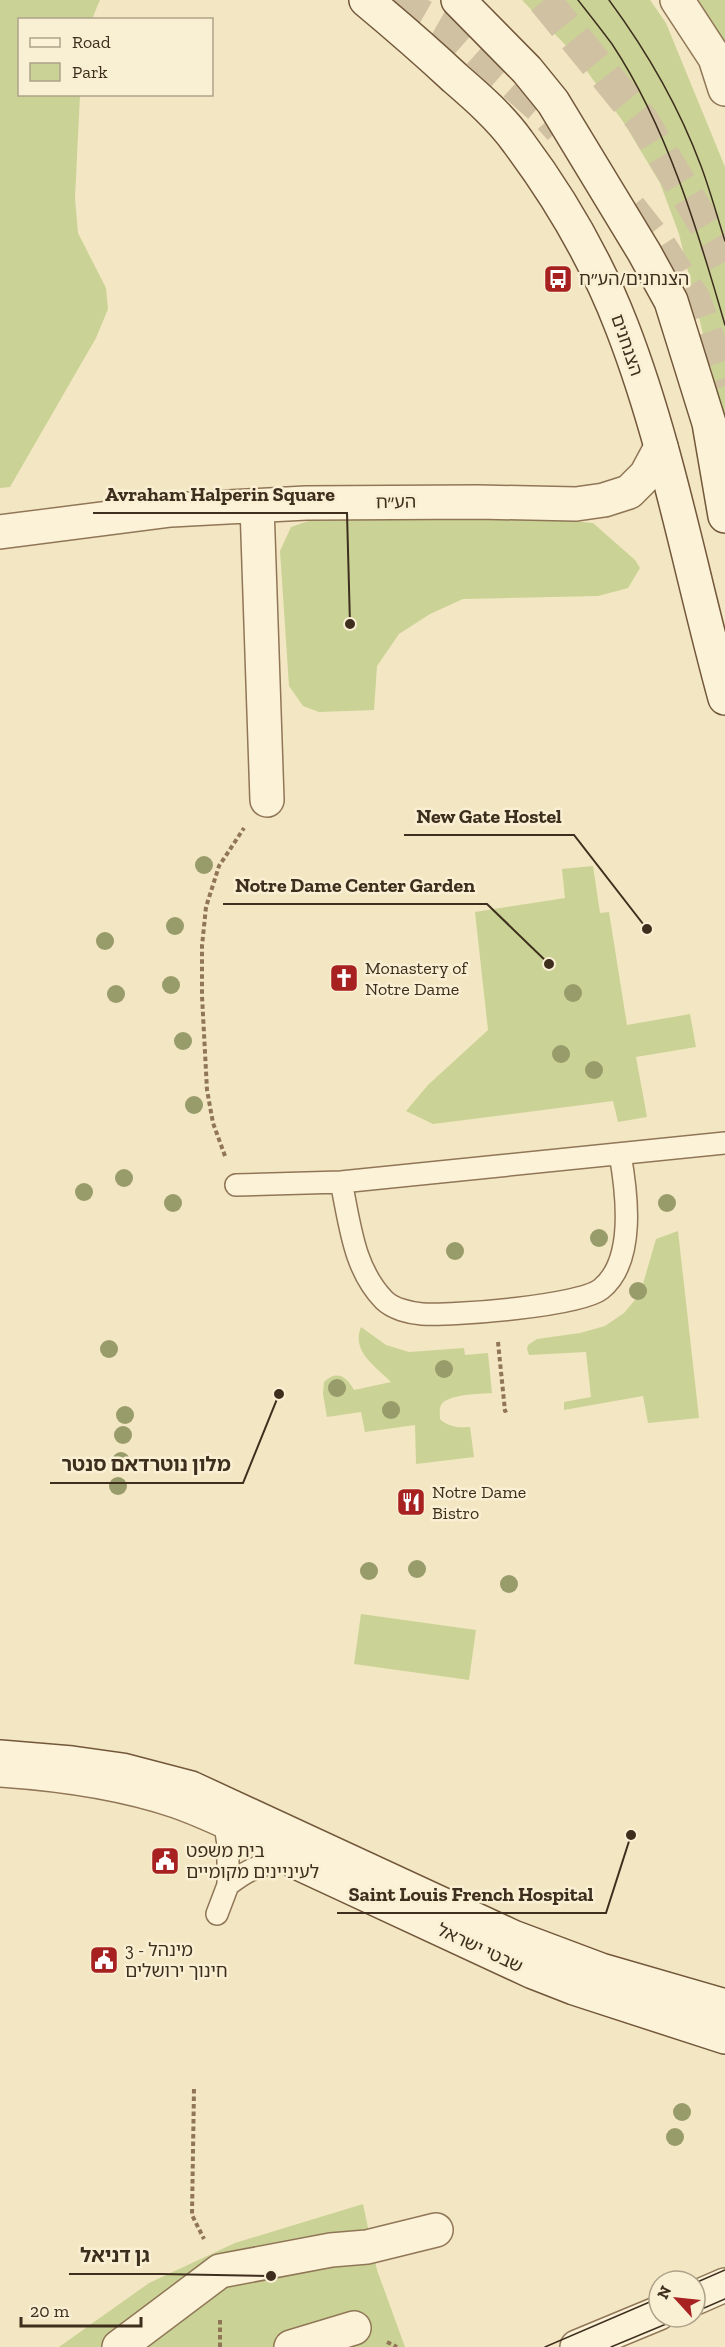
<svg xmlns="http://www.w3.org/2000/svg" width="725" height="2347" font-family="'Zilla Slab','Noto Sans Hebrew',serif">
<rect width="100%" height="100%" fill="#f3e6c3"/>
<!-- green -->
<path fill="#cad395" d="M0 0H100L92 19 20 20V94L80 95 75 198 78 233 106 288 108 309 96 338 10 487 0 488Z
M522 0H650L666 23 725 167V426L679 234 660 183 624 123 576 56Z
M698 0H725V45Z
M317 518 561 520 593 523 635 560 640 568 628 588 598 596 463 599 430 614 399 634 377 666 374 710 319 712 303 706 289 686 280 551 291 527Z
M593 866 600 913 609 912 627 1025 690 1014 696 1047 636 1057 647 1117 618 1122 613 1101 433 1124 406 1111 428 1085 488 1030 475 912 565 898 562 869Z
M678 1231 699 1418 648 1423 643 1396 564 1410V1402L591 1397 586 1352 529 1355 527 1349 528 1345 537 1339 580 1333 605 1326 624 1313 640 1294 656 1239Z
M361 1327 386 1345 409 1352 464 1348 465 1355 488 1353 492 1393C480 1394 447 1394 441 1405 439 1409 440 1415 440 1419 448 1427 459 1428 470 1427L474 1457 416 1464 415 1425 365 1432 361 1412 327 1417 323 1394 324 1382C337 1369 347 1377 354 1390L391 1382C376 1366 351 1352 361 1327Z
M361 1614 476 1630 469 1680 354 1664Z
M363 2204 377 2270 405 2347H59L149 2283 235 2243Z"/>
<g fill="none" stroke-linecap="round" stroke-linejoin="round">
<!-- highway-tunnel -->
<path stroke="#cfc1a2" stroke-width="33" stroke-dasharray="33 16" stroke-linecap="butt" d="M395 0 463 39 542 109 560 129
M544 0 642 120 714 240 725 262
M630 208 660 246 694 299 725 386"/>
<!-- lane casing -->
<g stroke="#907657" stroke-width="24">
<path id="lane" d="M341 1182C350 1223 353 1268 384 1300 393 1309 410 1313 422 1314 453 1316 580 1306 601 1289 636 1261 627 1193 620 1154
M236 1185 341 1182 725 1143
M0 1776C59 1780 119 1788 175 1807 217 1822 257 1843 296 1862
M228 1885C251 1867 265 1862 294 1862
M217 1914 228 1885V1845L224 1818"/>
</g>
<!-- street casing -->
<g stroke="#907657" stroke-width="36">
<path id="street" d="M677 0 715 58 725 89
M257 506 267 800
M0 532 171 510 306 503 478 502 576 504 604 500 629 492 646 475 661 447
M695 2298 725 2285
M119 2347 220 2271 331 2250 367 2247 436 2230
M291 2347 354 2328
M577 2347 659 2313"/>
</g>
<!-- secondary casing -->
<g stroke="#72573a" stroke-width="36">
<path id="secondary" d="M366 0C396 25 426 51 455 78 477 97 501 118 518 142 560 198 597 262 622 327 668 446 691 575 725 698
M458 0 527 70 553 102 644 252 671 301 709 423 725 516
M0 1757 72 1763 122 1770 191 1788 513 1937 601 1970 725 2006
M296 1862 533 1972 574 1988 725 2037"/>
</g>
<!-- path -->
<path stroke="#907657" stroke-width="4" stroke-dasharray="4.5 3" stroke-linecap="butt" d="M225 1156 213 1123 207 1090 202 996V946L206 907 219 866 244 828
M498 1342 505 1411 507 1410
M194 2089 192 2215 204 2239
M387 2342 397 2347
M220 2347V2318"/>
<!-- lane -->
<use href="#lane" stroke="#fcf2d7" stroke-width="21"/>
<!-- street -->
<use href="#street" stroke="#fcf2d7" stroke-width="33"/>
<!-- secondary -->
<use href="#secondary" stroke="#fcf2d7" stroke-width="33"/>
<!-- tram -->
<path stroke="#3e2e1d" stroke-width="1.5" d="M578 0C589 14 601 29 612 44 667 127 698 231 725 325
M609 0C646 50 679 107 701 166 710 190 717 216 725 241
M695 2283 725 2270
M695 2312 725 2299
M545 2347 659 2298
M611 2347 683 2317"/>
</g>
<!-- trees -->
<g fill="#989b6a">
<circle cx="204" cy="865" r="9"/>
<circle cx="175" cy="926" r="9"/>
<circle cx="105" cy="941" r="9"/>
<circle cx="171" cy="985" r="9"/>
<circle cx="573" cy="993" r="9"/>
<circle cx="116" cy="994" r="9"/>
<circle cx="183" cy="1041" r="9"/>
<circle cx="561" cy="1054" r="9"/>
<circle cx="594" cy="1070" r="9"/>
<circle cx="194" cy="1105" r="9"/>
<circle cx="124" cy="1178" r="9"/>
<circle cx="84" cy="1192" r="9"/>
<circle cx="173" cy="1203" r="9"/>
<circle cx="667" cy="1203" r="9"/>
<circle cx="599" cy="1238" r="9"/>
<circle cx="455" cy="1251" r="9"/>
<circle cx="638" cy="1291" r="9"/>
<circle cx="109" cy="1349" r="9"/>
<circle cx="444" cy="1369" r="9"/>
<circle cx="337" cy="1388" r="9"/>
<circle cx="391" cy="1410" r="9"/>
<circle cx="125" cy="1415" r="9"/>
<circle cx="123" cy="1435" r="9"/>
<circle cx="121" cy="1461" r="9"/>
<circle cx="118" cy="1486" r="9"/>
<circle cx="417" cy="1569" r="9"/>
<circle cx="369" cy="1571" r="9"/>
<circle cx="509" cy="1584" r="9"/>
<circle cx="682" cy="2112" r="9"/>
<circle cx="675" cy="2137" r="9"/>
</g>
<!-- icons -->
<defs>
<g id="bus-square" transform="scale(1.5)"><rect x="-9" y="-9" width="18" height="18" rx="4" fill="#a62120" stroke="#f9efd3"/><path d="M-5-6H5V4H4V6H2V4H-2V6H-4V4H-5ZM-3.5-4V0h7V-4ZM-3.5 1.2v1.5H-2V1.2ZM2 1.2v1.5H3.5V1.2Z" fill="#fff"/></g>
<g id="church-square" transform="scale(1.5)"><rect x="-9" y="-9" width="18" height="18" rx="4" fill="#a62120" stroke="#f9efd3"/><path d="M-1.2-6h2.4v3.5h3.3v2.4h-3.3V6h-2.4V-.1h-3.3v-2.4h3.3Z" fill="#fff"/></g>
<g id="restaurant-square" transform="scale(1.5)"><rect x="-9" y="-9" width="18" height="18" rx="4" fill="#a62120" stroke="#f9efd3"/><path d="M-5-6h1v4h1v-4h1v4h1v-4h1v5L-1.5 .5V6h-2V.5L-5-1ZM5-6V6H3V1.5H1.5Q1.5-4 5-6Z" fill="#fff"/></g>
<g id="civic-square" transform="scale(1.5)"><rect x="-9" y="-9" width="18" height="18" rx="4" fill="#a62120" stroke="#f9efd3"/><path d="M-.6-6.5H3V-4.5H.6V-3L4-1V1h2V6H-6V1h2V-1L-.6-3ZM-1.2 2.5V6h2.4V2.5Z" fill="#fff"/></g>
</defs>
<g fill-rule="evenodd">
<use href="#bus-square" x="558" y="279"/>
<use href="#church-square" x="344" y="978"/>
<use href="#restaurant-square" x="411" y="1502"/>
<use href="#civic-square" x="165" y="1861"/>
<use href="#civic-square" x="104" y="1960"/>
</g>
<g text-anchor="middle" dominant-baseline="central" stroke-width="5" stroke-linejoin="round" paint-order="stroke">
<!-- poi labels -->
<g font-size="18" fill="#3e2e1d" stroke="#f9efd3" text-anchor="start">
<text x="579" y="279">הצנחנים/הע״ח</text>
<text x="365" y="968">Monastery of<tspan x="365" dy="21">Notre Dame</tspan></text>
<text x="432" y="1492">Notre Dame<tspan x="432" dy="21">Bistro</tspan></text>
<text x="186" y="1851">בית משפט<tspan x="186" dy="21">לעיניינים מקומיים</tspan></text>
<text x="125" y="1950">3 - מינהל<tspan x="125" dy="21">חינוך ירושלים</tspan></text>
</g>
<!-- street labels -->
<g font-size="18" fill="#3e2e1d" stroke="#f9efd3">
<text transform="translate(627 345) rotate(71)">הצנחנים</text>
<text transform="translate(396 502) rotate(-1)">הע״ח</text>
<text transform="translate(480 1948) rotate(25)">שבטי ישראל</text>
</g>
</g>
<!-- callouts -->
<path fill="none" stroke="#3e2e1d" stroke-width="2" d="M350 624L347 513H93M647 929L574 835H404M549 964L487 904H223M279 1394L243 1483H50M631 1835L606 1913H337M271 2276L162 2274H69"/>
<g fill="#3e2e1d" stroke="#f9efd3" stroke-width="2">
<circle cx="350" cy="624" r="6"/>
<circle cx="647" cy="929" r="6"/>
<circle cx="549" cy="964" r="6"/>
<circle cx="279" cy="1394" r="6"/>
<circle cx="631" cy="1835" r="6"/>
<circle cx="271" cy="2276" r="6"/>
</g>
<g font-size="20" text-anchor="middle" font-weight="bold" fill="#3e2e1d" stroke="#f9efd3" stroke-width="5" stroke-linejoin="round" paint-order="stroke">
<text x="220" y="501">Avraham Halperin Square</text>
<text x="489" y="823">New Gate Hostel</text>
<text x="355" y="892">Notre Dame Center Garden</text>
<text x="146" y="1471">מלון נוטרדאם סנטר</text>
<text x="471" y="1901">Saint Louis French Hospital</text>
<text x="115" y="2262">גן דניאל</text>
</g>
<!-- legend -->
<rect x="18" y="18" width="195" height="78" fill="#f9efd3" stroke="#aea28a" stroke-width="1.5"/>
<rect x="30" y="38" width="30" height="9" fill="#fcf2d7" stroke="#aea28a" stroke-width="1.5"/>
<text x="72" y="48" font-size="18" fill="#3e2e1d">Road</text>
<rect x="30" y="63" width="30" height="18" fill="#cad395" stroke="#aea28a" stroke-width="1.5"/>
<text x="72" y="78" font-size="18" fill="#3e2e1d">Park</text>
<!-- north arrow -->
<g transform="translate(677 2299) rotate(297)"><circle r="28" fill="#f9efd3" stroke="#aea28a" stroke-width="1.5"/>
<path d="M0-4.5L10 22L0 15L-10 22Z" fill="#a62120"/>
<text y="-9" font-size="16" font-weight="bold" text-anchor="middle" fill="#3e2e1d">N</text>
</g>
<!-- scale -->
<path d="M21 2317v9h120v-9" fill="none" stroke="#3e2e1d" stroke-width="3"/>
<text x="30" y="2317" font-size="18" fill="#3e2e1d" stroke="#f9efd3" stroke-width="4.5" paint-order="stroke">20 m</text>
</svg>
